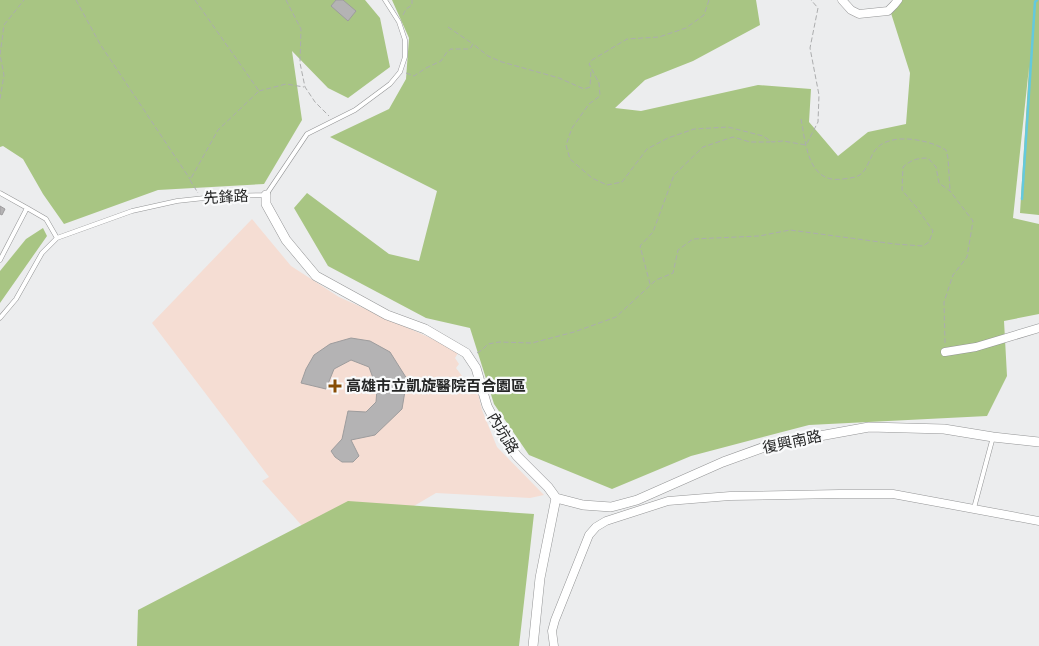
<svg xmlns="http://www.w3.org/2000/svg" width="1039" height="646" font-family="Figtree,'Noto Sans TC',sans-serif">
<rect width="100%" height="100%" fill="#ecedee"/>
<!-- medical -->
<path fill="#f5ddd3" d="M252 219 291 266 339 297 453 348 458 353 455 358 459 364 456 368 471 388 476 385 482 410 497 447 544 495 530 498 436 493 329 556 262 481 269 477 152 323Z"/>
<!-- green -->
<path fill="#a8c583" d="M0 0H365L380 18 390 67 348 98 328 88 292 51 302 120 264 184 158 190 64 224 43 194 23 159 3 146 0 147Z
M392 0H756L760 25 693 61 645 80 615 108 641 111 758 85 811 89 809 122 838 156 868 132 906 124 910 73 890 10 896 0H1039V215L1020 213 1029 67 1013 218 1039 224V314L1004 321 1007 376 987 416 809 425 691 456 612 489 529 455 494 404 470 328 426 318 328 266 294 208 307 193 389 254 419 261 437 191 330 137 389 109 406 79 409 38Z
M43 228 47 236 0 303V271L26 239Z
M348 501 534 514 519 646H137L138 610Z"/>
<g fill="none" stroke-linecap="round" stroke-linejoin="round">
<!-- stream -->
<path stroke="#64c9dd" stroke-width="2.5" d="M1022 199 1035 2 1037 0"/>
</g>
<!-- building -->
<path fill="#b4b3b4" stroke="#9d9c9d" d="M336 0H343L356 11 348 21 331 6Z
M0 206 5 209 2 215 0 214Z
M351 338 370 341 390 352 407 379 402 409 375 435 351 440 359 456 353 462H342L335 457 331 451 342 439 348 411 366 412 376 402 377 389 369 367 351 360 334 369 326 389 301 383 306 369 314 355 330 344Z"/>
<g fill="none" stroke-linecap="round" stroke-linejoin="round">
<!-- service casing -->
<g stroke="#949596" stroke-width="5">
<path id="service" d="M0 193 27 208
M0 260 27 208 46 219 57 238
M0 318 16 299 42 253 57 238 132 211 177 201 223 196 266 195 307 134 355 110 390 84 400 72 405 57V40L399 22 385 0
M974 508 993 437"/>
</g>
<!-- minor casing -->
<g stroke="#949596" stroke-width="9">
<path id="minor" d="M842 0 851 10 859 14 888 11 894 5 898 0
M945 352 976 347 1039 328
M554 646 552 631 555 620 589 535 596 527 606 521 668 501 730 496 839 494H893L1039 521"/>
</g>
<!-- tertiary casing -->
<g stroke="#949596" stroke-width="10">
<path id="tertiary" d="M266 195V204L286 240 316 276 387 315 425 329 466 353 476 368 487 406 505 440 517 456 548 487 556 498 540 578 533 646
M556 498 583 505 611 507 637 500 723 462 770 445 869 427 944 429 993 437 1039 442"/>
</g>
<!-- path -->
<path stroke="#acadae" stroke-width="1" stroke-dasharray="5 2.5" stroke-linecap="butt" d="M76 0 100 44 190 179
M195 0 259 91 218 130 190 180 198 193
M286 0 301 29 300 63 305 87 315 102 329 116
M709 0 704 15 686 28 659 37 627 39 592 60 589 64 599 83 600 96 589 104 572 128 566 145 570 159 592 178 607 185 622 182 647 149 668 138 694 129 728 127 763 136 772 142 783 141 806 145 818 122 819 95 810 48 818 8 811 0
M403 15 406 9 412 5V0
M448 27 473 44
M406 73 414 76 426 68 441 61 447 52 451 49H470L473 44 488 56 502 62 559 78 584 89 590 87 591 70
M259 91 286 84 304 87
M0 99 4 75 0 55 4 25 24 0
M801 119C806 145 808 184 843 179 850 178 856 178 861 174 869 167 870 155 877 148 892 132 930 140 946 150L948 158 950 190
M650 284 640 246 653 232 674 175 703 147 733 137 750 142H770
M477 353 482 350 488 344 499 342 532 343 574 332 616 317 656 280 673 273 678 250 693 239 759 236 790 230 895 244 923 246 929 242 933 231 917 208 902 190 903 167C911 160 917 158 928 158L936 167 939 183 950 191 973 221 967 257 953 275 944 302 945 343"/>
<!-- service -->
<use href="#service" stroke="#fff" stroke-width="4"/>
<!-- minor -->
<use href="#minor" stroke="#fff" stroke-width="8"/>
<!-- tertiary -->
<use href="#tertiary" stroke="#fff" stroke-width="9"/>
</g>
<!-- markers -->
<path fill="#874c04" stroke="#f9fafb" stroke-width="2" d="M332.5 378.5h5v5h5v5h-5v5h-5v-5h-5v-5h5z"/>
<g text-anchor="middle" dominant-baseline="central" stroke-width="4.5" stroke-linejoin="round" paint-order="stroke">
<!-- street labels -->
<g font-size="15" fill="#252626" stroke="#f9fafb">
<text transform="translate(226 197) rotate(-3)">先鋒路</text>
<text transform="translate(503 433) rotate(59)">內坑路</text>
<text transform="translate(792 442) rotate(-12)">復興南路</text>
</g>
<!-- poi labels -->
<g font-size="15" font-weight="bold" fill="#252626" stroke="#f9fafb" text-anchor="start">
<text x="346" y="386">高雄市立凱旋醫院百合園區</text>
</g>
</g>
</svg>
